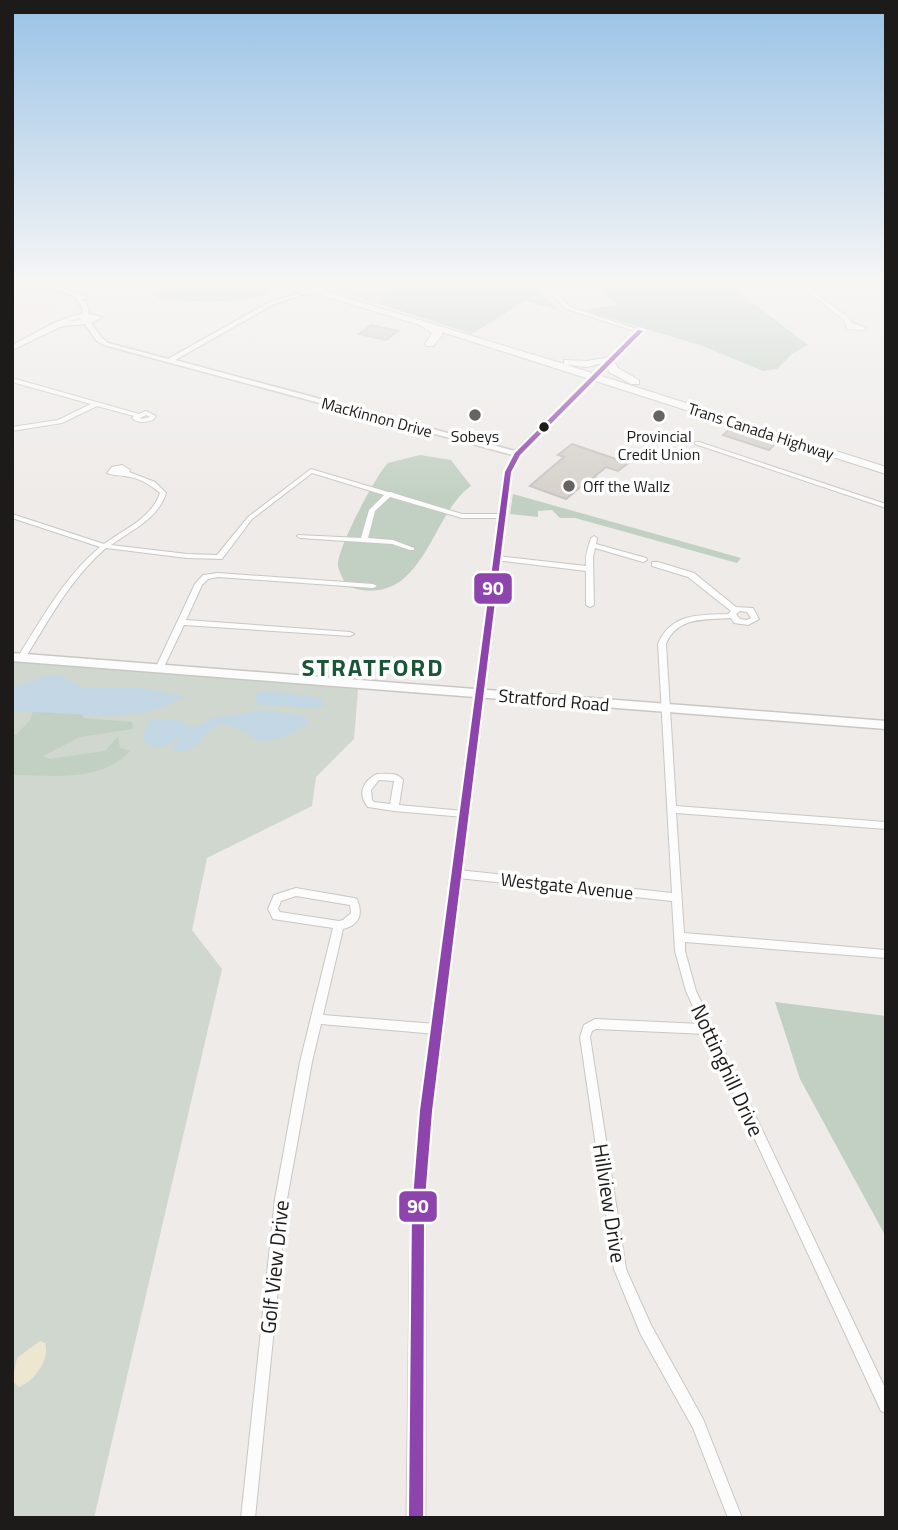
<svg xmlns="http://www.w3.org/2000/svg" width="898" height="1530" font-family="'Titillium Web',sans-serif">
<rect width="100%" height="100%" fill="#eeebe8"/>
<!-- education -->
<path fill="#f2e2df" d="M12 283H38L73 296 12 329Z"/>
<!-- green -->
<path fill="#cfd7ce" d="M312 283H412L401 285 376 303Z
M12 659 358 689 354 739 316 777 312 806 207 858 192 930 222 969 94 1518H12Z"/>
<!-- forest -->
<path fill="#c2d0c3" d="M176 283H269V291C256 305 177 302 157 298L153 294Z
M412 283H532L558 310 525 301 472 334 376 303 401 285Z
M594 283H727L808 345 792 354 777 369 763 371 700 345 582 310 618 305Z
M420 455 451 460 471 486C429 515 424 613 346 586 344 580 339 572 338 566 336 550 376 475 388 463Z
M513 494 741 558 737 563 575 518H560L552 510 538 511V517L510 514Z
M84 705 83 718 132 722 133 729 80 737 43 756 49 759 105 751 118 736 120 748 130 751C101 783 52 775 12 775V734L16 735 31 719 34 706Z
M775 1002 886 1016V1237L800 1079Z"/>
<!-- sand -->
<path fill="#ede6d0" d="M40 1341 45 1343C51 1358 34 1382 19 1387L12 1381 17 1358Z"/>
<!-- water -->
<path fill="#c3d7e4" d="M47 676H62L82 688H139L184 696C141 728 64 710 12 712V688Z
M262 691C286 692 301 695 323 699L325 705 318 708 257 704 255 695Z
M263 710 306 716 308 724 282 738 261 742C248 737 241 726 226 725 200 722 205 760 171 749L184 736C170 744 153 756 142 737L150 719H175L193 728 214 718Z"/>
<!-- building -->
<path fill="#d6d1cb" stroke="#c7c5c3" stroke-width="2" d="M371 325 398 331 386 340 359 334Z
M730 429 775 444 769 450 723 435Z
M572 444 628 463 618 471 606 467 594 477 600 480 593 486 585 483 566 499 530 486 564 457 558 455Z"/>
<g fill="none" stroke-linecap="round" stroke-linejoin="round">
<!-- minor casing -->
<g stroke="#c9c7c4" stroke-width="2">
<path id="minor" d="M542 283H547L570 307 643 331 638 332 566 309Z
M797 283H802L850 319 851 322 866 328 863 330 847 329 845 321Z
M12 378 139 414 146 411 156 416 153 420C145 422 139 424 132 418L134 416 97 406 62 423 12 431V427L58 420 91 404 12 382ZM146 415 150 417 142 419 140 418Z
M695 442H699L886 504V508L695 444Z
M122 465 130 470 129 472 155 482 166 493C158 519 132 530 111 545L187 554 217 555 248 517 311 469 388 492H392L393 493 462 514H501L504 516 501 518H462L390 497 375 511 368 538 393 540 414 548V550H410L392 544 300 538 297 536 298 535 361 538 369 510 384 495 312 473 252 519 222 559 187 558 106 548C70 579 49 620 24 660H18L17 658C42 619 64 577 100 547L12 518V514L104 544C124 529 151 519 160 493 150 484 137 477 124 476 117 475 112 475 107 473L112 467Z
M594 536 597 538 596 544 646 558 647 560 643 562 595 548 593 557 594 605 590 607 586 605V571L496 560 492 558 496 556 586 566C585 556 588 548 591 538Z
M652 562H658L694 573 736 607 753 608 759 619 748 625 734 623 731 618C706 620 677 616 666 644L676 806 886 822V829L676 813 684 933 886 950V958L685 942V951L696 991 886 1390V1413L881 1411 706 1034 596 1029 592 1031 590 1037 626 1269 651 1325 703 1419 742 1518H728L693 1428 641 1335 614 1269 580 1037 584 1025 595 1019 701 1024 686 991 675 951 672 901 458 878 455 877 453 874 455 871 458 870 672 893 658 644C671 613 699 615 728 614L731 611 688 577 652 566ZM740 611 747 612 751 618 747 620 740 619 736 614Z
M218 573 373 584 377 586 373 588 218 577 208 579 202 585 186 620 350 632 354 634 350 636 184 625 163 669 162 671H156L155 669 195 584 203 575Z
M377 774C387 774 397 772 403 780L399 805 464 811 467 812 469 814 467 816 464 817 394 811 368 807C357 794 363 781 377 774ZM379 780 394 781 390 804 374 802 372 800 371 790Z
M296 888 354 898 357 899C363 914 360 925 343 929L323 1015 436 1024 440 1026 441 1029 440 1032 436 1034 321 1024 312 1062 287 1199 255 1518H241L275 1199 300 1062 333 928 273 919 268 909 274 895ZM296 896 350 905 351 913 343 920 339 921 280 912 278 909 281 901Z"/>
</g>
<!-- tertiary casing -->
<g stroke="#c9c7c4" stroke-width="3">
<path id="tertiary" d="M42 283H51L87 297V299H83L89 310 88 314 102 317 91 323 101 337 108 343 168 359 270 302 307 291V293L274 304 175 360 515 451 638 330 643 331 520 455 512 472 433 1111 425 1211V1518H407L411 1211 419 1111 504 472 513 455 104 345 96 340 85 324 62 326 12 350V345C36 334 55 319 82 314L83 310 76 297ZM80 318 81 320 66 322Z
M879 283H886V288Z"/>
</g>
<!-- secondary casing -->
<g stroke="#c9c7c4" stroke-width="3">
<path id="secondary" d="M12 653 886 721V729L12 661Z"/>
</g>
<!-- trunk casing -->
<g stroke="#c9c7c4" stroke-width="2">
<path id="trunk" d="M286 283H294L296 286 308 289 327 286 328 288 324 291 564 364V360L587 361 611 357 618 368 639 380V384H631L609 372 607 362 587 367 567 365 886 467V474L442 332V336L433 346H427L425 344 432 333 420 325 314 293 308 295 289 290Z"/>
</g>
<!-- minor -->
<use href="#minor" fill="#fcfcfc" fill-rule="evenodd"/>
<!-- tertiary -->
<use href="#tertiary" fill="#fcfcfc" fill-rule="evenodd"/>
<!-- secondary -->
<use href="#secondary" fill="#fcfcfc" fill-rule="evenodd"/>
<!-- trunk -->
<use href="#trunk" fill="#fcfcfc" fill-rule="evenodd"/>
<!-- bus-1 casing -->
<g stroke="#fff" stroke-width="5">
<path id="bus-1" d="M638 330 643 331 520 455 511 472 432 1111 424 1211 423 1518H409L412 1211 420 1111 505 472 515 453Z"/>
</g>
<!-- bus-1 -->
<use href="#bus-1" fill="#8e44ad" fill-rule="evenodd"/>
</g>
<!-- sky -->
<linearGradient id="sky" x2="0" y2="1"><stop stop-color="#99c2e6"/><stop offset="0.57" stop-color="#f7f6f5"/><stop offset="1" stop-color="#f7f6f5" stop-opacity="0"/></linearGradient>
<rect width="898" height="497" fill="url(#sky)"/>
<!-- markers -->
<g fill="#666461" stroke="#fff" stroke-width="2.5">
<circle cx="475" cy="415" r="7"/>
<circle cx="659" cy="416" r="7"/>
<circle cx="569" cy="486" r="7"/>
</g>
<circle fill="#1d1b19" stroke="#fff" stroke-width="2.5" cx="544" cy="427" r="6"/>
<g text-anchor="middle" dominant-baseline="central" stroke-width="7" stroke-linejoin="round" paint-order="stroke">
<!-- far-street labels -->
<g font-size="16" fill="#1d1b19" stroke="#fff">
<text transform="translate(377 417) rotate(15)">MacKinnon Drive</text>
<text transform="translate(761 431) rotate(18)">Trans Canada Highway</text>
</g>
<!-- far-poi labels -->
<g font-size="16" fill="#1d1b19" stroke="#fff">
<text x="475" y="436">Sobeys</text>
<text x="659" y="436">Provincial<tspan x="659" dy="18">Credit Union</tspan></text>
<text x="583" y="486" text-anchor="start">Off the Wallz</text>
</g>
<!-- street labels -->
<g font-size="18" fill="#1d1b19" stroke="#fff">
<text transform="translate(554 700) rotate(5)">Stratford Road</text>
<text transform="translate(567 886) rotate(6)">Westgate Avenue</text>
</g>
<!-- near-street labels -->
<g font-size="21" fill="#1d1b19" stroke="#fff">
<text transform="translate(728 1070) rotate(65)">Nottinghill Drive</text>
<text transform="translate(610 1203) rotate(81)">Hillview Drive</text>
<text transform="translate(274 1267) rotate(-84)">Golf View Drive</text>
</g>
<!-- district labels -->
<g font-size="24" font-weight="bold" letter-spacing="2" fill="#195537" stroke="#fff">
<text x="373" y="667">STRATFORD</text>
</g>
</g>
<g stroke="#fff" stroke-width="2.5">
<rect x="473" y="572" width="40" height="33" rx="7" fill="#8e44ad"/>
<rect x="398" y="1190" width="40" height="33" rx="7" fill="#8e44ad"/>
</g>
<g font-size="19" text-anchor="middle" font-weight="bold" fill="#fff">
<text x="493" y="595">90</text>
<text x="418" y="1213">90</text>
</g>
<!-- border -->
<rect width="898" height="1530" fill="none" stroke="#1d1b19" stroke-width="28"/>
</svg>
